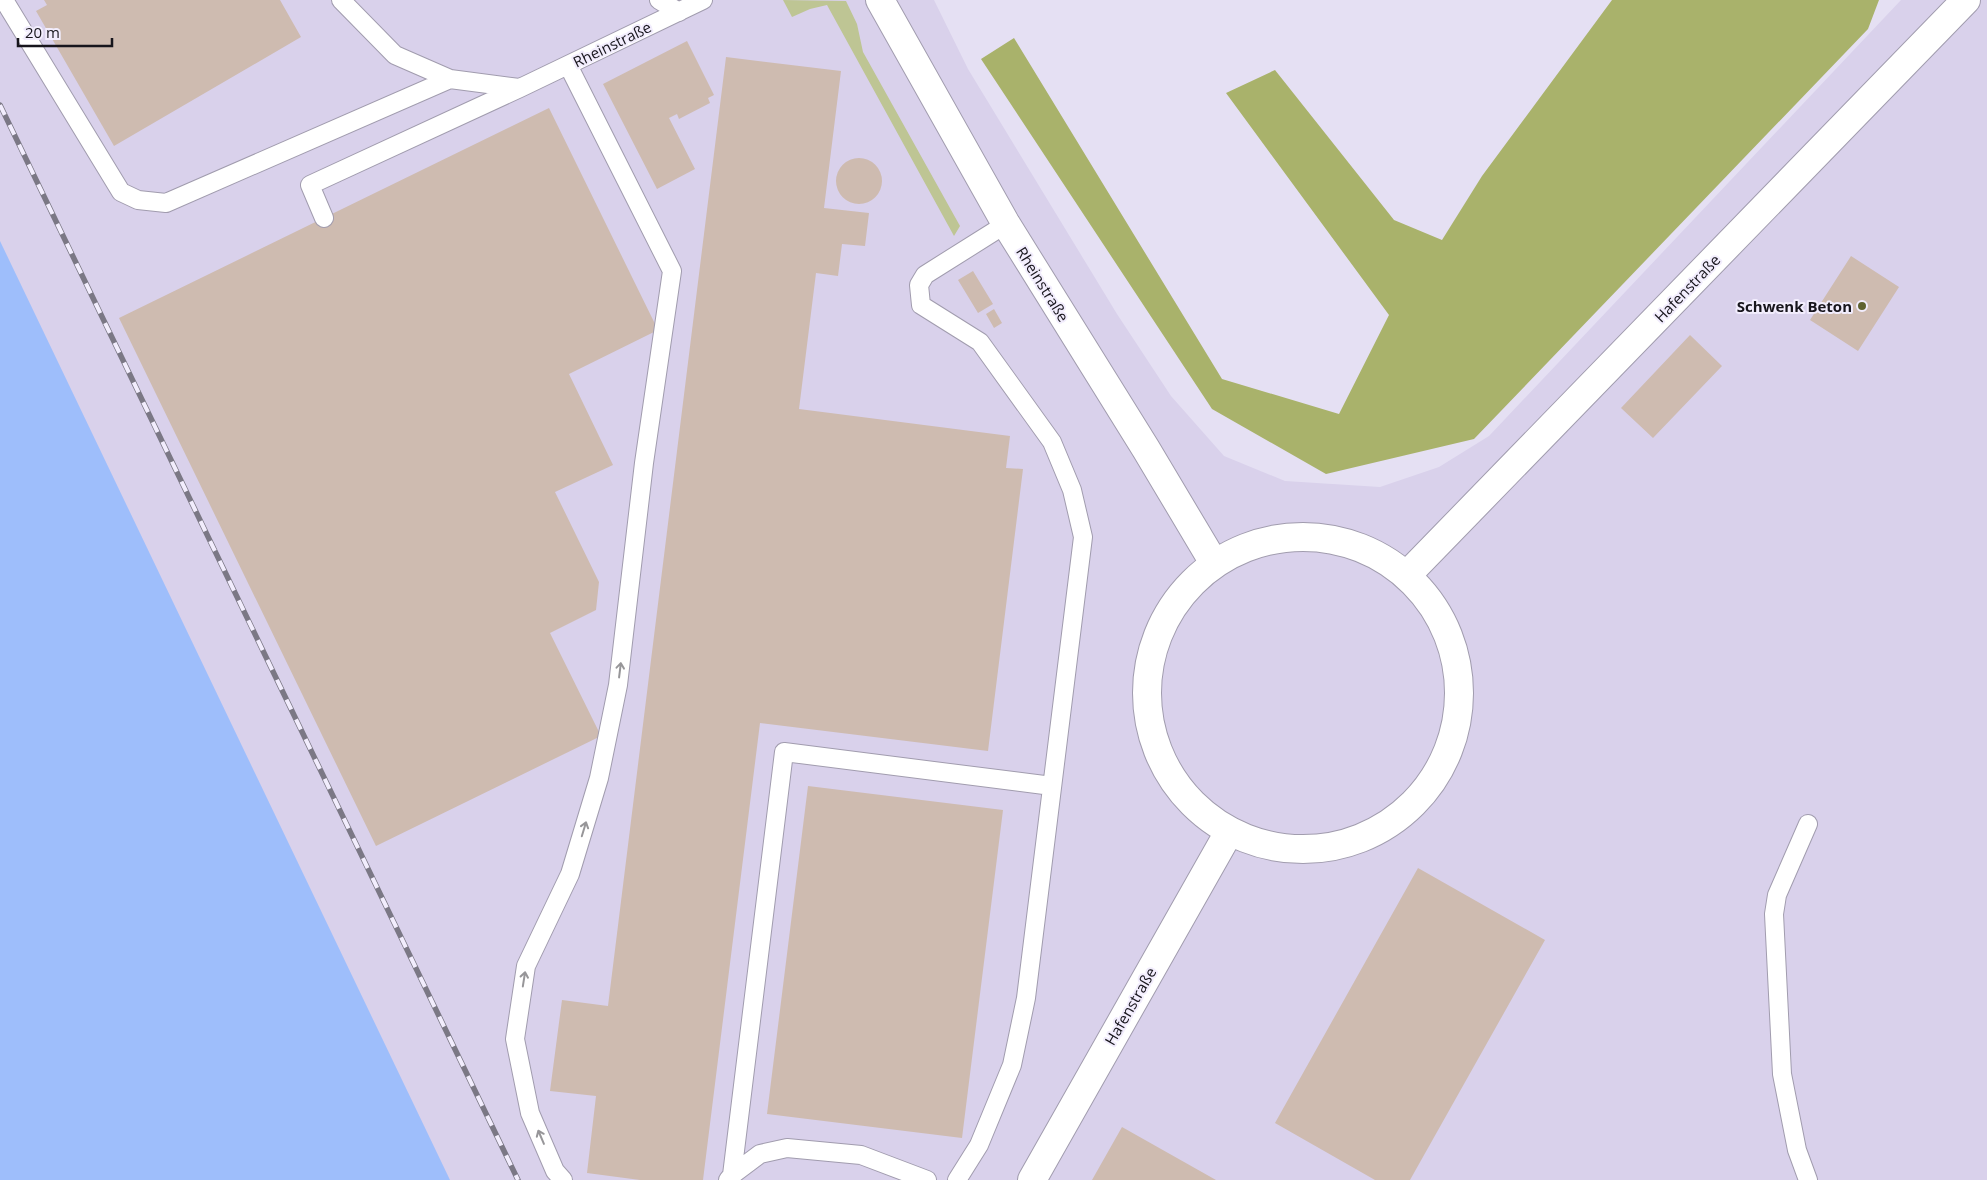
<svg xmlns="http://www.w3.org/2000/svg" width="1987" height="1180" font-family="'Open Sans',sans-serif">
<rect width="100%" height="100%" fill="#e5e0f3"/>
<!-- built -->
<path fill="#d9d1eb" d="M0 0H934L968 69 1117 314 1171 396 1224 456 1285 481 1380 487 1439 467 1489 436 1901 0H1987V1180H0Z"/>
<!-- green -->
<path fill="#bec594" d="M783 0 846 1 857 24 863 52 960 226 954 236 827 5 810 9 792 17Z"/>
<!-- forest -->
<path fill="#a9b26b" d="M1612 0H1879L1868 29 1474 439 1326 474 1212 409 981 59 1014 38 1222 379 1339 414 1389 315 1226 93 1275 70 1394 220 1442 240 1482 176Z"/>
<!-- water -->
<path fill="#9ebefb" d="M0 241 450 1180H0Z"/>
<!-- building -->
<path fill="#cebbb0" d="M44 0H280L301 37 114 146 36 11 47 5Z
M687 41 714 95 708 98 710 103 679 119 677 114 669 118 695 169 657 189 603 84Z
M726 57 841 71 824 208 869 213 865 246 842 244 838 276 816 273 799 409 1010 436 1006 468 1023 469 988 751 760 723 703 1180H640L587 1173 596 1096 550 1091 562 1000 608 1006Z
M549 108 658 330 569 374 613 465 555 492 599 582 596 610 550 633 601 736 376 846 119 318Z
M836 181a23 23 0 1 1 46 0a23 23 0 1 1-46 0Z
M1851 256 1899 287 1858 351 1810 320Z
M973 271 993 304 978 313 958 280Z
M994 309 1002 323 994 328 986 314Z
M1690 335 1722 366 1653 438 1621 408Z
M808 786 1003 810 962 1138 767 1114Z
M1418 868 1545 940 1410 1180H1375L1275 1123Z
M1122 1127 1216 1180H1092Z"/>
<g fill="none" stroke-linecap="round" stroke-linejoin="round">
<!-- service casing -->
<g stroke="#a19cae" stroke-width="20">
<path id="service" d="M4 0 121 192 138 200 166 203 450 79
M341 0 395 55 450 79 519 88
M659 0 679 12
M324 218 310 185 520 88 703 0
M732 1175 784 752 1052 786
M563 1180 555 1171 530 1113 515 1039 526 966 570 874 599 778 618 685 644 463 672 271 568 65
M728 1180 732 1175 760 1154 787 1148 861 1155 927 1180
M957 1180 979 1145 1012 1065 1026 998 1083 537 1072 490 1052 442 980 342 921 305 919 285 925 275 1006 224
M1808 1180 1797 1150 1782 1074 1774 914 1777 895 1808 824"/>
</g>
<!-- minor casing -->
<g stroke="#a19cae" stroke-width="30">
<path id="minor" d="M880 0 1006 224 1146 449 1214 563"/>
</g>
<!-- tertiary casing -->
<g stroke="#a19cae" stroke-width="30">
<path id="tertiary" d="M1147 693a156 156 0 1 1 312 0a156 156 0 1 1-312 0Z
M1407 575 1966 0
M1032 1180 1229 832"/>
</g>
<!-- service -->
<use href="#service" stroke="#fff" stroke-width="18"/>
<!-- minor -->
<use href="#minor" stroke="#fff" stroke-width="28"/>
<!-- tertiary -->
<use href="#tertiary" stroke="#fff" stroke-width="28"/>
<!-- rail casing -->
<g stroke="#7b7885" stroke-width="5.5">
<path id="rail" d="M0 105 518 1180"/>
</g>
<!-- rail -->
<use href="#rail" stroke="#f2edfd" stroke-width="4" stroke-dasharray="11" stroke-linecap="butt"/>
</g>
<!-- one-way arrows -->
<defs><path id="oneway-shaft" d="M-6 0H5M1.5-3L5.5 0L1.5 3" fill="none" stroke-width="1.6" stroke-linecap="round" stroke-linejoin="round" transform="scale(1.25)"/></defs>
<g stroke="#979699">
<use href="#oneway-shaft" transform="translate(620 670) rotate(-83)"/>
<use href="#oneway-shaft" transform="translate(584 829) rotate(-73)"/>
<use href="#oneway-shaft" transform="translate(524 979) rotate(-81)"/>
<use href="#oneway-shaft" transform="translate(541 1137) rotate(-113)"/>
</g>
<!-- markers -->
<circle fill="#606330" stroke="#f2edfd" stroke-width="2" cx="1862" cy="306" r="5"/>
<g text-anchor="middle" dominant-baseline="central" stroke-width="4" stroke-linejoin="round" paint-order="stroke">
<!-- street labels -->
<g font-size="15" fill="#17151c" stroke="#f2edfd">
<text transform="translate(612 44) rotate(-26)">Rheinstraße</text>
<text transform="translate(1043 284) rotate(58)">Rheinstraße</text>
<text transform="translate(1687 288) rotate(-46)">Hafenstraße</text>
<text transform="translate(1130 1006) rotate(-60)">Hafenstraße</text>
</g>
<!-- poi labels -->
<g font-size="15" font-weight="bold" fill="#17151c" stroke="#f2edfd" text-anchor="end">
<text x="1852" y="306">Schwenk Beton</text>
</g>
</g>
<!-- scale -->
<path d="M18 38v8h94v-8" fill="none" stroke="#17151c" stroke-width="2.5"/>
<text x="25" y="38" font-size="15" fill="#17151c" stroke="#f2edfd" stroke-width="4" paint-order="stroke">20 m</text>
</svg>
